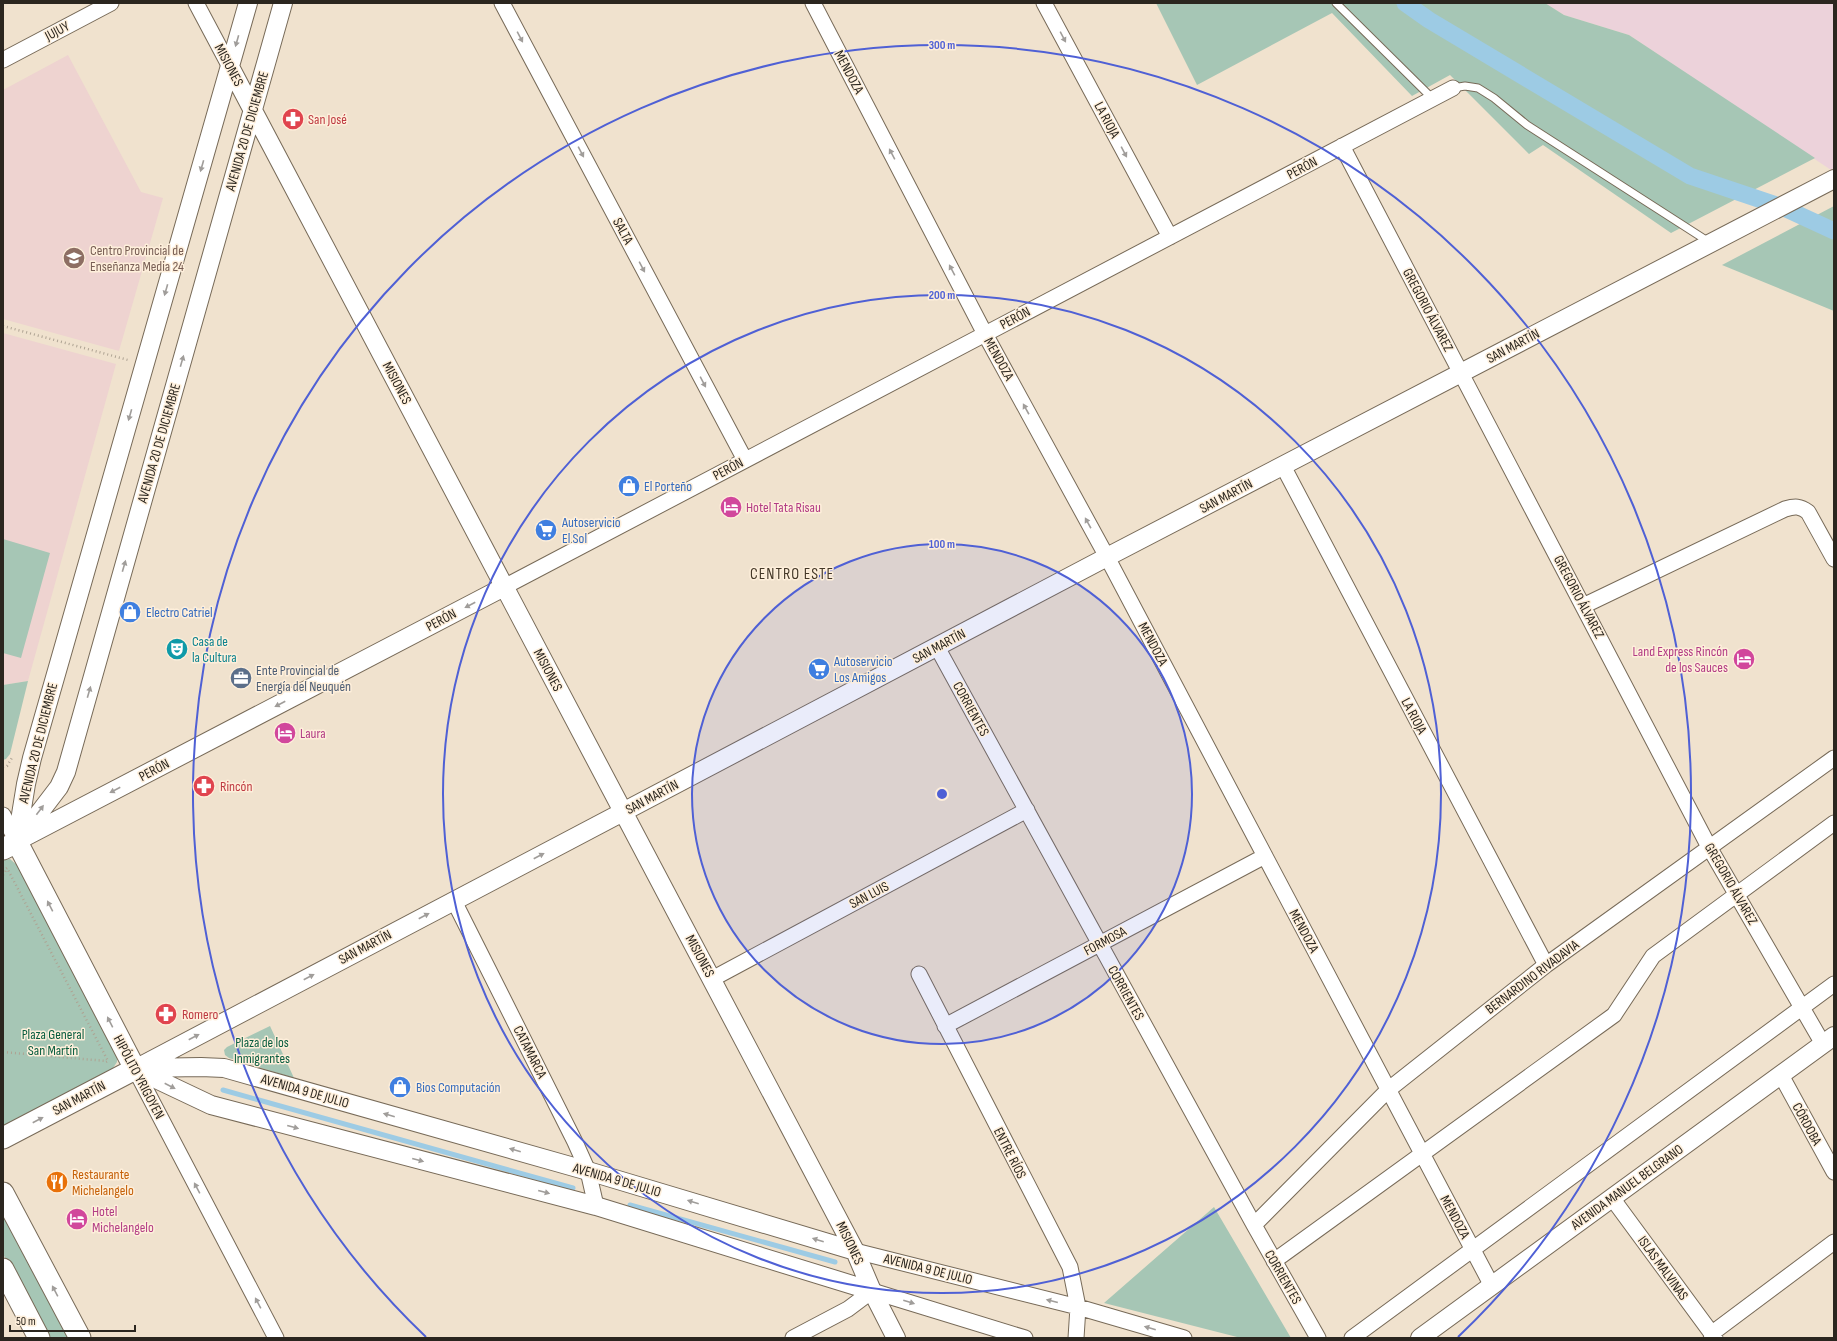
<svg xmlns="http://www.w3.org/2000/svg" width="1837" height="1341" font-family="'Sofia Sans Condensed',sans-serif">
<rect width="100%" height="100%" fill="#f0e2ce"/>
<!-- industrial -->
<path fill="#ecd2da" d="M1545 3H1834V172L1629 35 1564 15Z"/>
<!-- education -->
<path fill="#eed3d0" d="M68 55 141 192 163 198 119 351 3 319V90Z
M3 333 116 364 28 681 3 685Z"/>
<!-- green -->
<path fill="#a6c6b5" d="M1156 3H1545L1564 15 1629 35 1815 158 1671 233 1543 145 1529 154 1450 75 1412 96 1332 13 1197 85Z
M1834 206V311L1722 265Z
M3 539 50 553 21 658 3 653Z
M28 681 10 754 6 759 3 760V685Z
M10 859 18 866 117 1057V1062L111 1071 3 1128V860Z
M270 1026 294 1078 229 1058 225 1055 224 1050 227 1047Z
M1214 1207 1291 1338H1241L1104 1303Z
M3 1210 72 1338H47L3 1254Z"/>
<g fill="none" stroke-linecap="round" stroke-linejoin="round">
<!-- stream -->
<path stroke="#9dcbe4" stroke-width="5" d="M223 1090 573 1188
M630 1205 835 1262"/>
<!-- canal -->
<path stroke="#9dcbe4" stroke-width="17" d="M1405 3 1429 20 1690 176 1782 207 1834 231"/>
<!-- service casing -->
<g stroke="#776a58" stroke-width="9">
<path id="service" d="M1336 3 1433 99
M1453 88 1465 86 1478 88 1494 98 1527 125 1709 242"/>
</g>
<!-- minor casing -->
<g stroke="#776a58" stroke-width="17">
<path id="minor" d="M196 3 230 67
M502 3 745 460
M813 3 985 334 1107 557 1492 1286
M1044 3 1170 237
M3 60 111 3
M1342 146 1709 847 1823 1044
M1283 466 1546 965
M504 587 1453 88
M1583 606 1785 509C1795 506 1800 506 1808 512L1834 559
M937 647 1254 1225 1318 1338
M3 815 17 842
M454 901 575 1142 588 1171 596 1206
M919 974 1070 1267 1078 1307 1076 1338
M712 979 1027 810
M945 1026 1265 856
M135 1069 276 1338
M1781 1075 1834 1172
M1612 1198 1715 1338
M1254 1225 1388 1090 1546 965 1834 758
M855 1251 1078 1307 1184 1338
M1274 1261 1614 1015 1653 956 1834 823
M1711 1334 1834 1242
M793 1338 848 1309 872 1291 1025 1338
M1352 1338 1834 984"/>
</g>
<!-- tertiary casing -->
<g stroke="#776a58" stroke-width="20">
<path id="tertiary" d="M230 67 855 1251 872 1291 896 1338
M17 839 26 784 32 758 248 3
M21 839 504 587
M17 842 59 787 66 772 283 3
M140 1068 201 1067 224 1068 588 1171 855 1251
M135 1069 1107 557 1834 179
M135 1069 211 1105 596 1206 872 1291
M1420 1338 1834 1036"/>
</g>
<!-- secondary casing -->
<g stroke="#776a58" stroke-width="23">
<path id="secondary" d="M3 849 17 842 135 1069 3 1138
M3 1193 80 1338
M3 1269 39 1338"/>
</g>
<!-- path -->
<path stroke="#aea393" stroke-width="2.5" stroke-dasharray="1 3" stroke-linecap="butt" d="M3 326 128 360
M3 767 7 766 13 756
M3 871 7 868 108 1061 106 1062
M3 875 7 869
M3 1052 106 1061"/>
<!-- service -->
<use href="#service" stroke="#fff" stroke-width="7"/>
<!-- minor -->
<use href="#minor" stroke="#fff" stroke-width="15"/>
<!-- tertiary -->
<use href="#tertiary" stroke="#fff" stroke-width="18"/>
<!-- secondary -->
<use href="#secondary" stroke="#fff" stroke-width="21"/>
</g>
<!-- one-way arrows -->
<defs><path id="oneway-solid" d="M-6-.8H1V-3.2L6.5 0L1 3.2V.8H-6Z"/></defs>
<g fill="#a09d9a">
<use href="#oneway-solid" transform="translate(520 37) rotate(62)"/>
<use href="#oneway-solid" transform="translate(1063 37) rotate(62)"/>
<use href="#oneway-solid" transform="translate(237 41) rotate(106)"/>
<use href="#oneway-solid" transform="translate(581 152) rotate(62)"/>
<use href="#oneway-solid" transform="translate(1124 152) rotate(62)"/>
<use href="#oneway-solid" transform="translate(892 154) rotate(-118)"/>
<use href="#oneway-solid" transform="translate(202 166) rotate(106)"/>
<use href="#oneway-solid" transform="translate(642 267) rotate(62)"/>
<use href="#oneway-solid" transform="translate(952 270) rotate(-118)"/>
<use href="#oneway-solid" transform="translate(166 290) rotate(106)"/>
<use href="#oneway-solid" transform="translate(182 361) rotate(-74)"/>
<use href="#oneway-solid" transform="translate(703 382) rotate(62)"/>
<use href="#oneway-solid" transform="translate(1026 409) rotate(-119)"/>
<use href="#oneway-solid" transform="translate(130 415) rotate(106)"/>
<use href="#oneway-solid" transform="translate(1088 523) rotate(-119)"/>
<use href="#oneway-solid" transform="translate(124 566) rotate(-74)"/>
<use href="#oneway-solid" transform="translate(470 605) rotate(152)"/>
<use href="#oneway-solid" transform="translate(89 692) rotate(-74)"/>
<use href="#oneway-solid" transform="translate(280 704) rotate(152)"/>
<use href="#oneway-solid" transform="translate(115 790) rotate(152)"/>
<use href="#oneway-solid" transform="translate(40 810) rotate(-53)"/>
<use href="#oneway-solid" transform="translate(539 856) rotate(-28)"/>
<use href="#oneway-solid" transform="translate(50 906) rotate(-117)"/>
<use href="#oneway-solid" transform="translate(424 916) rotate(-28)"/>
<use href="#oneway-solid" transform="translate(309 977) rotate(-28)"/>
<use href="#oneway-solid" transform="translate(110 1022) rotate(-117)"/>
<use href="#oneway-solid" transform="translate(194 1037) rotate(-28)"/>
<use href="#oneway-solid" transform="translate(170 1086) rotate(27)"/>
<use href="#oneway-solid" transform="translate(389 1115) rotate(-164)"/>
<use href="#oneway-solid" transform="translate(38 1120) rotate(-28)"/>
<use href="#oneway-solid" transform="translate(293 1127) rotate(15)"/>
<use href="#oneway-solid" transform="translate(515 1150) rotate(-164)"/>
<use href="#oneway-solid" transform="translate(418 1160) rotate(15)"/>
<use href="#oneway-solid" transform="translate(197 1188) rotate(-118)"/>
<use href="#oneway-solid" transform="translate(544 1192) rotate(15)"/>
<use href="#oneway-solid" transform="translate(693 1202) rotate(-163)"/>
<use href="#oneway-solid" transform="translate(818 1240) rotate(-163)"/>
<use href="#oneway-solid" transform="translate(55 1291) rotate(-118)"/>
<use href="#oneway-solid" transform="translate(1052 1301) rotate(-166)"/>
<use href="#oneway-solid" transform="translate(909 1302) rotate(17)"/>
<use href="#oneway-solid" transform="translate(258 1303) rotate(-118)"/>
<use href="#oneway-solid" transform="translate(1150 1328) rotate(-164)"/>
</g>
<!-- distance rings -->
<circle cx="942" cy="794" r="250" fill="#4f60d5" fill-opacity=".12"/>
<g fill="none" stroke="#4f60d5" stroke-width="2">
<circle cx="942" cy="794" r="250"/>
<circle cx="942" cy="794" r="499"/>
<path d="M426 1337A749 749 0 1 1 1458 1337"/>
</g>
<!-- icons -->
<defs>
<g id="pharmacy-disc" transform="scale(1.15)"><circle r="9.5" fill="#e0444e" stroke="#feefdb"/><path d="M-2-6h4v4h4v4h-4v4h-4v-4h-4v-4h4Z" fill="#fff"/></g>
<g id="school-disc" transform="scale(1.15)"><circle r="9.5" fill="#8d6e63" stroke="#feefdb"/><path d="M0-5L7-2L0 1L-7-2ZM-4 1L0 2.5L4 1V4Q0 6-4 4Z" fill="#fff"/></g>
<g id="shop-disc" transform="scale(1.15)"><circle r="9.5" fill="#3f7fe0" stroke="#feefdb"/><path d="M-5-2.5h2.3a2.7 3.5 0 0 1 5.4 0H5L5.5 6h-11ZM-1.5-2.5h3a1.5 2.3 0 0 0-3 0Z" fill="#fff"/></g>
<g id="hotel-disc" transform="scale(1.15)"><circle r="9.5" fill="#d1479c" stroke="#feefdb"/><path d="M-6-4.5h1.5V1H6V5H4.5V3h-9V5H-6ZM-4 0a1.8 1.8 0 1 1 3.6 0ZM.5 0V-2.5h3Q6-2.5 6 0Z" fill="#fff"/></g>
<g id="supermarket-disc" transform="scale(1.15)"><circle r="9.5" fill="#3f7fe0" stroke="#feefdb"/><path d="M-6-5.5h2.5l.6 2H6L4.5 2H-2.5L-4.4-4H-6ZM-1.5 3.2a1.3 1.3 0 1 0 .1 0ZM3 3.2a1.3 1.3 0 1 0 .1 0Z" fill="#fff"/></g>
<g id="theatre-disc" transform="scale(1.15)"><circle r="9.5" fill="#0f9aa8" stroke="#feefdb"/><path d="M-5-5.5Q0-4 5-5.5V0Q5 5 0 6Q-5 5-5 0ZM-3.3-2.5H-1v1.5H-3.3ZM1-2.5H3.3v1.5H1ZM-2.8 1Q0 5.5 2.8 1Z" fill="#fff"/></g>
<g id="office-disc" transform="scale(1.15)"><circle r="9.5" fill="#5c6f8a" stroke="#feefdb"/><path d="M-6-3h4V-5.5h4V-3h4V5H-6ZM-1-4.5V-3h2v-1.5ZM-6 0V1H6V0Z" fill="#fff"/></g>
<g id="restaurant-disc" transform="scale(1.15)"><circle r="9.5" fill="#e8710a" stroke="#feefdb"/><path d="M-5-6h1v4h1v-4h1v4h1v-4h1v5L-1.5 .5V6h-2V.5L-5-1ZM5-6V6H3V1.5H1.5Q1.5-4 5-6Z" fill="#fff"/></g>
</defs>
<g fill-rule="evenodd">
<use href="#pharmacy-disc" x="293" y="119"/>
<use href="#school-disc" x="74" y="258"/>
<use href="#shop-disc" x="629" y="486"/>
<use href="#hotel-disc" x="731" y="507"/>
<use href="#supermarket-disc" x="546" y="530"/>
<use href="#shop-disc" x="130" y="612"/>
<use href="#theatre-disc" x="177" y="649"/>
<use href="#hotel-disc" x="1744" y="659"/>
<use href="#supermarket-disc" x="819" y="669"/>
<use href="#office-disc" x="241" y="678"/>
<use href="#hotel-disc" x="285" y="733"/>
<use href="#pharmacy-disc" x="204" y="786"/>
<use href="#pharmacy-disc" x="166" y="1014"/>
<use href="#shop-disc" x="400" y="1087"/>
<use href="#restaurant-disc" x="57" y="1182"/>
<use href="#hotel-disc" x="77" y="1219"/>
</g>
<g text-anchor="middle" dominant-baseline="central" stroke-width="3" stroke-linejoin="round" paint-order="stroke">
<!-- street labels -->
<g font-size="14" fill="#2b261f" stroke="#feefdb">
<text transform="translate(57 31) rotate(-28)">JUJUY</text>
<text transform="translate(229 65) rotate(62)">MISIONES</text>
<text transform="translate(849 72) rotate(62)">MENDOZA</text>
<text transform="translate(1107 120) rotate(62)">LA RIOJA</text>
<text transform="translate(247 131) rotate(-74)">AVENIDA 20 DE DICIEMBRE</text>
<text transform="translate(1302 168) rotate(-28)">PERÓN</text>
<text transform="translate(623 231) rotate(62)">SALTA</text>
<text transform="translate(1428 310) rotate(62)">GREGORIO ÁLVAREZ</text>
<text transform="translate(1015 318) rotate(-28)">PERÓN</text>
<text transform="translate(1513 346) rotate(-28)">SAN MARTÍN</text>
<text transform="translate(999 359) rotate(61)">MENDOZA</text>
<text transform="translate(397 383) rotate(62)">MISIONES</text>
<text transform="translate(159 443) rotate(-74)">AVENIDA 20 DE DICIEMBRE</text>
<text transform="translate(728 469) rotate(-28)">PERÓN</text>
<text transform="translate(1226 496) rotate(-28)">SAN MARTÍN</text>
<text transform="translate(1579 597) rotate(62)">GREGORIO ÁLVAREZ</text>
<text transform="translate(441 620) rotate(-28)">PERÓN</text>
<text transform="translate(1153 644) rotate(62)">MENDOZA</text>
<text transform="translate(939 646) rotate(-28)">SAN MARTÍN</text>
<text transform="translate(548 670) rotate(62)">MISIONES</text>
<text transform="translate(971 709) rotate(61)">CORRIENTES</text>
<text transform="translate(1414 716) rotate(62)">LA RIOJA</text>
<text transform="translate(38 743) rotate(-76)">AVENIDA 20 DE DICIEMBRE</text>
<text transform="translate(154 770) rotate(-28)">PERÓN</text>
<text transform="translate(652 797) rotate(-28)">SAN MARTÍN</text>
<text transform="translate(1731 884) rotate(60)">GREGORIO ÁLVAREZ</text>
<text transform="translate(869 895) rotate(-28)">SAN LUIS</text>
<text transform="translate(1304 931) rotate(62)">MENDOZA</text>
<text transform="translate(1105 941) rotate(-28)">FORMOSA</text>
<text transform="translate(365 947) rotate(-28)">SAN MARTÍN</text>
<text transform="translate(700 956) rotate(62)">MISIONES</text>
<text transform="translate(1532 977) rotate(-37)">BERNARDINO RIVADAVIA</text>
<text transform="translate(1126 993) rotate(61)">CORRIENTES</text>
<text transform="translate(530 1052) rotate(63)">CATAMARCA</text>
<text transform="translate(139 1077) rotate(62)">HIPÓLITO YRIGOYEN</text>
<text transform="translate(305 1091) rotate(16)">AVENIDA 9 DE JULIO</text>
<text transform="translate(79 1098) rotate(-28)">SAN MARTÍN</text>
<text transform="translate(1807 1124) rotate(61)">CÓRDOBA</text>
<text transform="translate(1010 1153) rotate(63)">ENTRE RÍOS</text>
<text transform="translate(617 1180) rotate(16)">AVENIDA 9 DE JULIO</text>
<text transform="translate(1627 1187) rotate(-36)">AVENIDA MANUEL BELGRANO</text>
<text transform="translate(1455 1217) rotate(62)">MENDOZA</text>
<text transform="translate(850 1243) rotate(64)">MISIONES</text>
<text transform="translate(1663 1268) rotate(54)">ISLAS MALVINAS</text>
<text transform="translate(928 1269) rotate(14)">AVENIDA 9 DE JULIO</text>
<text transform="translate(1283 1277) rotate(60)">CORRIENTES</text>
</g>
<!-- health labels -->
<g font-size="14" fill="#be3a42" stroke="#feefdb" text-anchor="start">
<text x="308" y="119">San José</text>
<text x="220" y="786">Rincón</text>
<text x="182" y="1014">Romero</text>
</g>
<!-- education labels -->
<g font-size="14" fill="#785e54" stroke="#feefdb" text-anchor="start">
<text x="90" y="250">Centro Provincial de<tspan x="90" dy="16">Enseñanza Media 24</tspan></text>
</g>
<!-- shop labels -->
<g font-size="14" fill="#366cbe" stroke="#feefdb" text-anchor="start">
<text x="644" y="486">El Porteño</text>
<text x="562" y="522">Autoservicio<tspan x="562" dy="16">El Sol</tspan></text>
<text x="146" y="612">Electro Catriel</text>
<text x="834" y="661">Autoservicio<tspan x="834" dy="16">Los Amigos</tspan></text>
<text x="416" y="1087">Bios Computación</text>
</g>
<!-- hotel labels -->
<g font-size="14" fill="#b23c85" stroke="#feefdb" text-anchor="start">
<text x="746" y="507">Hotel Tata Risau</text>
<text x="1728" y="651" text-anchor="end">Land Express Rincón<tspan x="1728" dy="16">de los Sauces</tspan></text>
<text x="300" y="733">Laura</text>
<text x="92" y="1211">Hotel<tspan x="92" dy="16">Michelangelo</tspan></text>
</g>
<!-- culture labels -->
<g font-size="14" fill="#0d838f" stroke="#feefdb" text-anchor="start">
<text x="192" y="641">Casa de<tspan x="192" dy="16">la Cultura</tspan></text>
</g>
<!-- service labels -->
<g font-size="14" fill="#4e5e75" stroke="#feefdb" text-anchor="start">
<text x="256" y="670">Ente Provincial de<tspan x="256" dy="16">Energía del Neuquén</tspan></text>
</g>
<!-- park labels -->
<g font-size="14" fill="#075c3e" stroke="#feefdb">
<text x="53" y="1034">Plaza General<tspan x="53" dy="16">San Martín</tspan></text>
<text x="262" y="1042">Plaza de los<tspan x="262" dy="16">Inmigrantes</tspan></text>
</g>
<!-- food labels -->
<g font-size="14" fill="#c56008" stroke="#feefdb" text-anchor="start">
<text x="72" y="1174">Restaurante<tspan x="72" dy="16">Michelangelo</tspan></text>
</g>
<!-- quarter labels -->
<g font-size="16" letter-spacing="1" fill="#443828" stroke="#feefdb">
<text x="792" y="574">CENTRO ESTE</text>
</g>
</g>
<circle cx="942" cy="794" r="6" fill="#4f60d5" stroke="#feefdb" stroke-width="2"/>
<g font-size="12" text-anchor="middle" font-weight="bold" fill="#4f60d5" stroke="#feefdb" stroke-width="3" stroke-linejoin="round" paint-order="stroke">
<text x="942" y="49">300 m</text>
<text x="942" y="299">200 m</text>
<text x="942" y="548">100 m</text>
</g>
<!-- border -->
<rect width="1837" height="1341" fill="none" stroke="#2b261f" stroke-width="8"/>
<!-- scale -->
<path d="M10 1325v6h125v-6" fill="none" stroke="#2b261f" stroke-width="2"/>
<text x="16" y="1325" font-size="12" fill="#2b261f" stroke="#feefdb" stroke-width="3" paint-order="stroke">50 m</text>
</svg>
